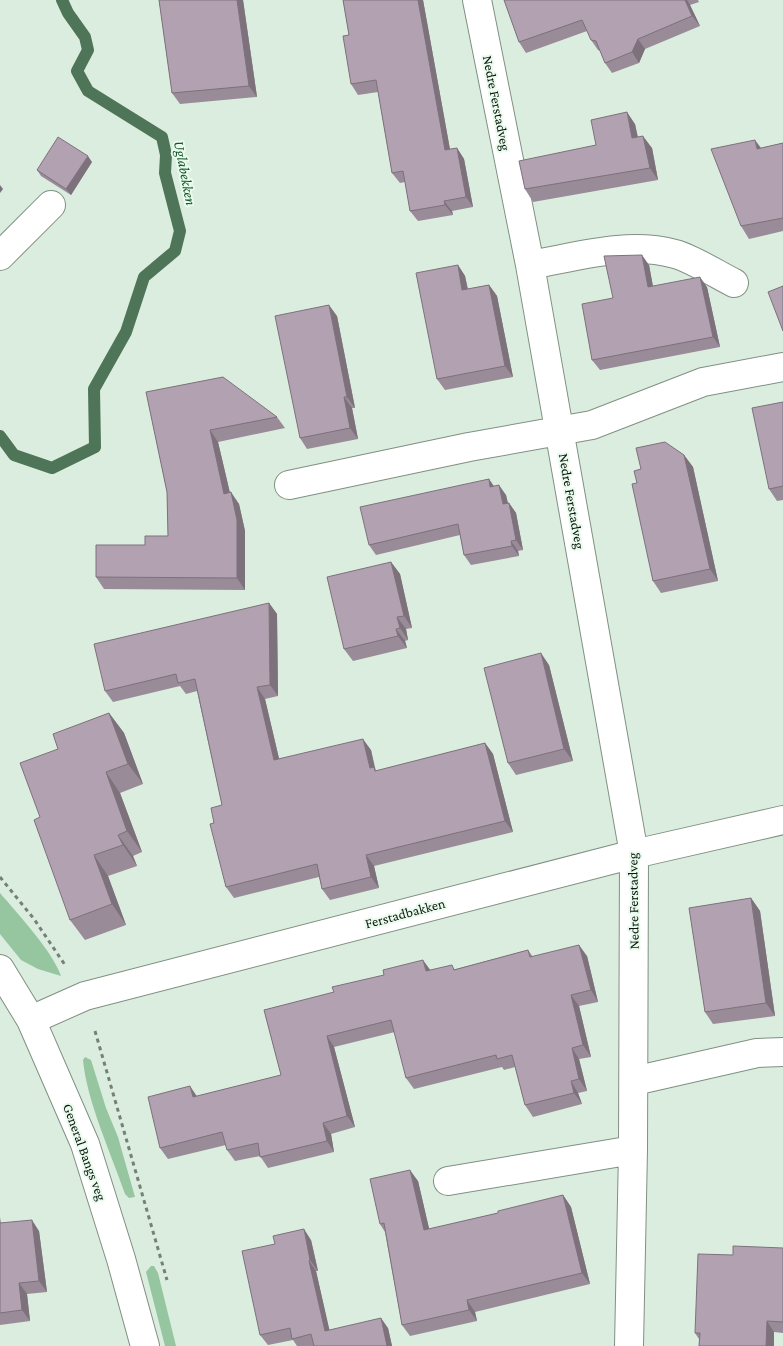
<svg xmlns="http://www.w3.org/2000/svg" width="783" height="1346" font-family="'Crimson Pro',serif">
<rect width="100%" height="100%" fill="#dbedde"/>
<!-- green -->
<path fill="#96c6a0" d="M0 893C18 914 53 952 61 976L38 969 21 960 0 934Z
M85 1057 91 1060 106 1108 118 1137 135 1197 129 1198 125 1194C111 1153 87 1102 83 1060Z
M151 1266H154L158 1273 176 1346H165L146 1272Z"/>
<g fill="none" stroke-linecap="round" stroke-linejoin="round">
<!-- stream -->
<path stroke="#4e7557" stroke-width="12" d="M0 436 14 455 52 468 95 447 94 389 126 332 144 277 175 251 180 231 165 173 166 155 162 137 88 91 77 71 88 50 85 37 68 13 62 0"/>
<!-- minor casing -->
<g stroke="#809083" stroke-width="30">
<path id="minor" d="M477 0 530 265 634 854 633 1150 629 1346
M0 256 51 205
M530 265C577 257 627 241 675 254 691 258 718 275 734 283
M289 485 469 447 592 425 703 382 783 367
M0 969 31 1020 85 1144 121 1259 145 1346
M31 1020 85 996 634 854 783 820
M634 1081 757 1053 783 1052
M448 1181 633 1150"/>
</g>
<!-- path -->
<path stroke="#758177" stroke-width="3" stroke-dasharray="4 4" stroke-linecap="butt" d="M0 877 34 919 65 965
M95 1031 167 1280"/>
<!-- minor -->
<use href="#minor" stroke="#fff" stroke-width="28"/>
</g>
<!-- wall -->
<path fill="#998b98" d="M159 0H243L257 97 180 104 172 93Z
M343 0H423L450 149 457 148 464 159 473 207 452 211 453 215 418 221 410 211 405 182 400 183 392 173 378 92 358 95 351 84 349 35Z
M504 0H698L699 2 690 5 700 26 645 49 639 63 612 73 605 63 600 51 598 50 591 40 587 31 526 53 519 42Z
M635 124 638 137 652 148 658 180 533 202 525 189 596 145Z
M783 143V231L749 239 741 226 761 148Z
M92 162 71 195 41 176 37 170Z
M458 265 465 276 468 289 489 285 497 296 513 377 445 390 437 379Z
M649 265 653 286 707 287 720 347 600 370 592 360 613 298Z
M337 316 355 408H352L358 439 307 449 300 438Z
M146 392 277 417 285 428 218 442 230 493 239 504 245 531V590L104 589 96 577 145 545 168 536 167 492Z
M783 402V500L777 501 769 489Z
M684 455 693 467 718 581 661 593 653 581 637 483 641 469Z
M489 479 493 486 506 495 508 503H509L516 513 523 550 518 551 519 556 471 565 464 555 460 535 376 555 369 545Z
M391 562 400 574 412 628 406 629 408 640 405 641 407 648 353 661 344 649Z
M269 603 277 614 278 696 265 699 279 759 371 750 376 771 485 743 493 754 513 832 374 866 379 888 330 900 322 889 319 877 234 898 226 887 214 823 222 805 197 691 186 694 180 686 113 702 105 691Z
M549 665 573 761 516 775 508 763Z
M109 713 124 733 143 784 120 793 142 852 133 856 137 866 108 876 126 925 85 940 70 920 58 749Z
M751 898 760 911 775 1016 713 1024 705 1012Z
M528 950 533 957 587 956 598 1002 579 1006 591 1057 579 1059 587 1091 578 1093 582 1104 533 1117 525 1105 515 1067 504 1070 502 1067 414 1089 406 1078 395 1032 334 1047 355 1127 331 1134 334 1152 268 1168 260 1156 235 1161 227 1150 226 1145 168 1159 160 1148 197 1096 281 1075 264 1010 430 970 456 969Z
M418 1181 429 1229 498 1213 563 1195 571 1207 590 1284 475 1312 477 1321 410 1336 402 1325 385 1232 380 1224Z
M0 1217 1 1223 39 1231 47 1292 27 1294 30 1321 0 1325Z
M311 1240 318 1271H316L329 1330 388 1328 392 1346H297L293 1340 268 1345 260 1335 275 1244Z
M783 1248V1333L774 1332V1346H699V1339L695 1333 733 1255Z"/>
<!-- shaded-wall -->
<path fill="#7d717c" d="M237 0H243L257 97 249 86Z
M418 0H423L452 161 445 150Z
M685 0H687L690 5 700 26 692 16Z
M638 39 645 49 639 63 632 52Z
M627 112 635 124 640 150 632 138Z
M643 136 652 148 658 180 650 168Z
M755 140 764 152 757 149Z
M457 148 464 159 473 207 466 197Z
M88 156 92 162 71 195 66 189Z
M0 185 3 189 0 193Z
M444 201 452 211 453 215 445 205Z
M642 255 649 265 655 298 648 287Z
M458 265 465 276 470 301 462 290Z
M700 277 707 287 720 347 713 337Z
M489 285 497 296 513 377 505 366Z
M329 305 337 316 355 408 347 397Z
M344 397 352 408 358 439 350 428Z
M210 430 218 442 233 506 224 494Z
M684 455 693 467 718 581 710 569Z
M489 479 496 489 490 487Z
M499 485 506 495 510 514 503 504Z
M231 492 239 504 245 531V590L237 578Z
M509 503 516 513 523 550 516 540Z
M511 541 518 551 519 556 512 546Z
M391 562 400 574 412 628 404 616Z
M269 603 277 614 278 696 270 685Z
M397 617 406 629 408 640 400 628Z
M396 629 405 641 407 648 398 636Z
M541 653 549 665 573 761 564 749Z
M257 687 265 699 282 771 274 760Z
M109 713 124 733 143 784 128 764Z
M363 739 371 750 375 770 382 779 370 768Z
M485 743 493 754 513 832 505 821Z
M106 772 120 793 142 852 127 831Z
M118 835 133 856 137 866 123 845Z
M94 855 108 876 126 925 112 904Z
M366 855 374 866 379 888 371 877Z
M751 898 760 911 775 1016 766 1003Z
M579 945 587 956 598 1002 591 990Z
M423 960 431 971H426Z
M571 995 579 1006 591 1057 583 1045Z
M327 1036 334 1047 355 1127 347 1116Z
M572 1048 579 1059 587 1091 579 1079Z
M571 1081 578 1093 582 1104 574 1093Z
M190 1086 198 1098 193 1097Z
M323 1123 331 1134 334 1152 327 1141Z
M410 1170 418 1181 432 1241 424 1230Z
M563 1195 571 1207 590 1284 582 1273Z
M32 1220 39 1231 47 1292 39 1281Z
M304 1229 311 1240 318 1271 310 1260Z
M309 1261 316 1271 332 1341 325 1331Z
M19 1283 27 1294 30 1321 22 1310Z
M467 1300 475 1312 477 1321 469 1310Z
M381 1318 388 1328 392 1346H387Z
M767 1321 774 1332V1346H766Z"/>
<!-- building -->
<path fill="#b2a2b1" stroke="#7d717c" d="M159 0H237L249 86 172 93Z
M343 0H418L445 150 457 148 466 197 444 201 445 205 410 211 403 171 392 173 376 80 351 84 343 36 349 35Z
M504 0H685L692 16 638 39 632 52 605 63 596 41 591 40 582 20 519 42Z
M627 112 632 138 643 136 650 168 525 189 519 161 596 145 591 120Z
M58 137 88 156 66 189 37 170Z
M755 140 757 149 783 143V218L741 226 711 149Z
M642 255 648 287 700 277 713 337 592 360 582 304 613 298 604 256Z
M458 265 462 290 489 285 505 366 437 379 416 273Z
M783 286V331L768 292Z
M329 305 347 397H344L350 428 300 438 275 316Z
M223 377 277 417 210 430 224 494 231 492 237 520V578L96 577V545H145V536H168L167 492 146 392Z
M783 402V486L769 489 752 408Z
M665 442 684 455 710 569 653 581 632 484 637 483 634 471 641 469 636 448Z
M489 479 490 487 499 485 503 504 509 503 516 540 511 541 512 546 464 555 458 524 369 545 360 507Z
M391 562 404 616 397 617 400 628 396 629 398 636 344 649 327 577Z
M269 603 270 685 257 687 274 760 363 739 370 768 374 767 375 771 485 743 505 821 366 855 371 877 322 889 317 864 226 887 210 824 214 823 211 808 222 805 195 679 178 683 176 674 105 691 94 644Z
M541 653 564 749 508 763 484 668Z
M109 713 128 764 106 772 127 831 118 835 123 845 94 855 112 904 70 920 34 820 40 817 20 763 58 749 53 734Z
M751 898 766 1003 705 1012 689 908Z
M579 945 591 990 571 995 583 1045 572 1048 579 1079 571 1081 574 1093 525 1105 512 1055 497 1059 496 1055 406 1078 391 1020 327 1036 347 1116 323 1123 327 1141 260 1157 258 1143 227 1150 222 1132 160 1148 148 1097 190 1086 193 1097 281 1075 264 1010 334 992 332 987 384 975 383 970 423 960 426 971 452 965 454 970 528 950 530 957Z
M410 1170 424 1230 498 1213V1211L563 1195 582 1273 467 1300 469 1310 402 1325 384 1223 380 1224 370 1179Z
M32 1220 39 1281 19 1283 22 1310 0 1313V1223Z
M304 1229 310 1260 309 1261 325 1331 381 1318 387 1346H314L311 1334 292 1339 290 1328 260 1335 242 1251 275 1244 273 1236Z
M733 1246 783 1248V1322L767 1321 766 1346H699L700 1333H695L698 1254 733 1255Z"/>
<g text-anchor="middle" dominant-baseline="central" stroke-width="4" stroke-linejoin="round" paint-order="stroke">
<!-- street labels -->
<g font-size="14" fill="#0f1510" stroke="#e8fbec">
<text transform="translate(497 103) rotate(79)">Nedre Ferstadveg</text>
<text transform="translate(572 501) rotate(80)">Nedre Ferstadveg</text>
<text transform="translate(633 901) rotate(-91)">Nedre Ferstadveg</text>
<text transform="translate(405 913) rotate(-15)">Ferstadbakken</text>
<text transform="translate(85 1152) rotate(70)">General Bangs veg</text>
</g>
<!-- water labels -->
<g font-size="15" font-style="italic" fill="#19552c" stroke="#e8fbec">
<text transform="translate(185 173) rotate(79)">Uglabekken</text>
</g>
</g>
</svg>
